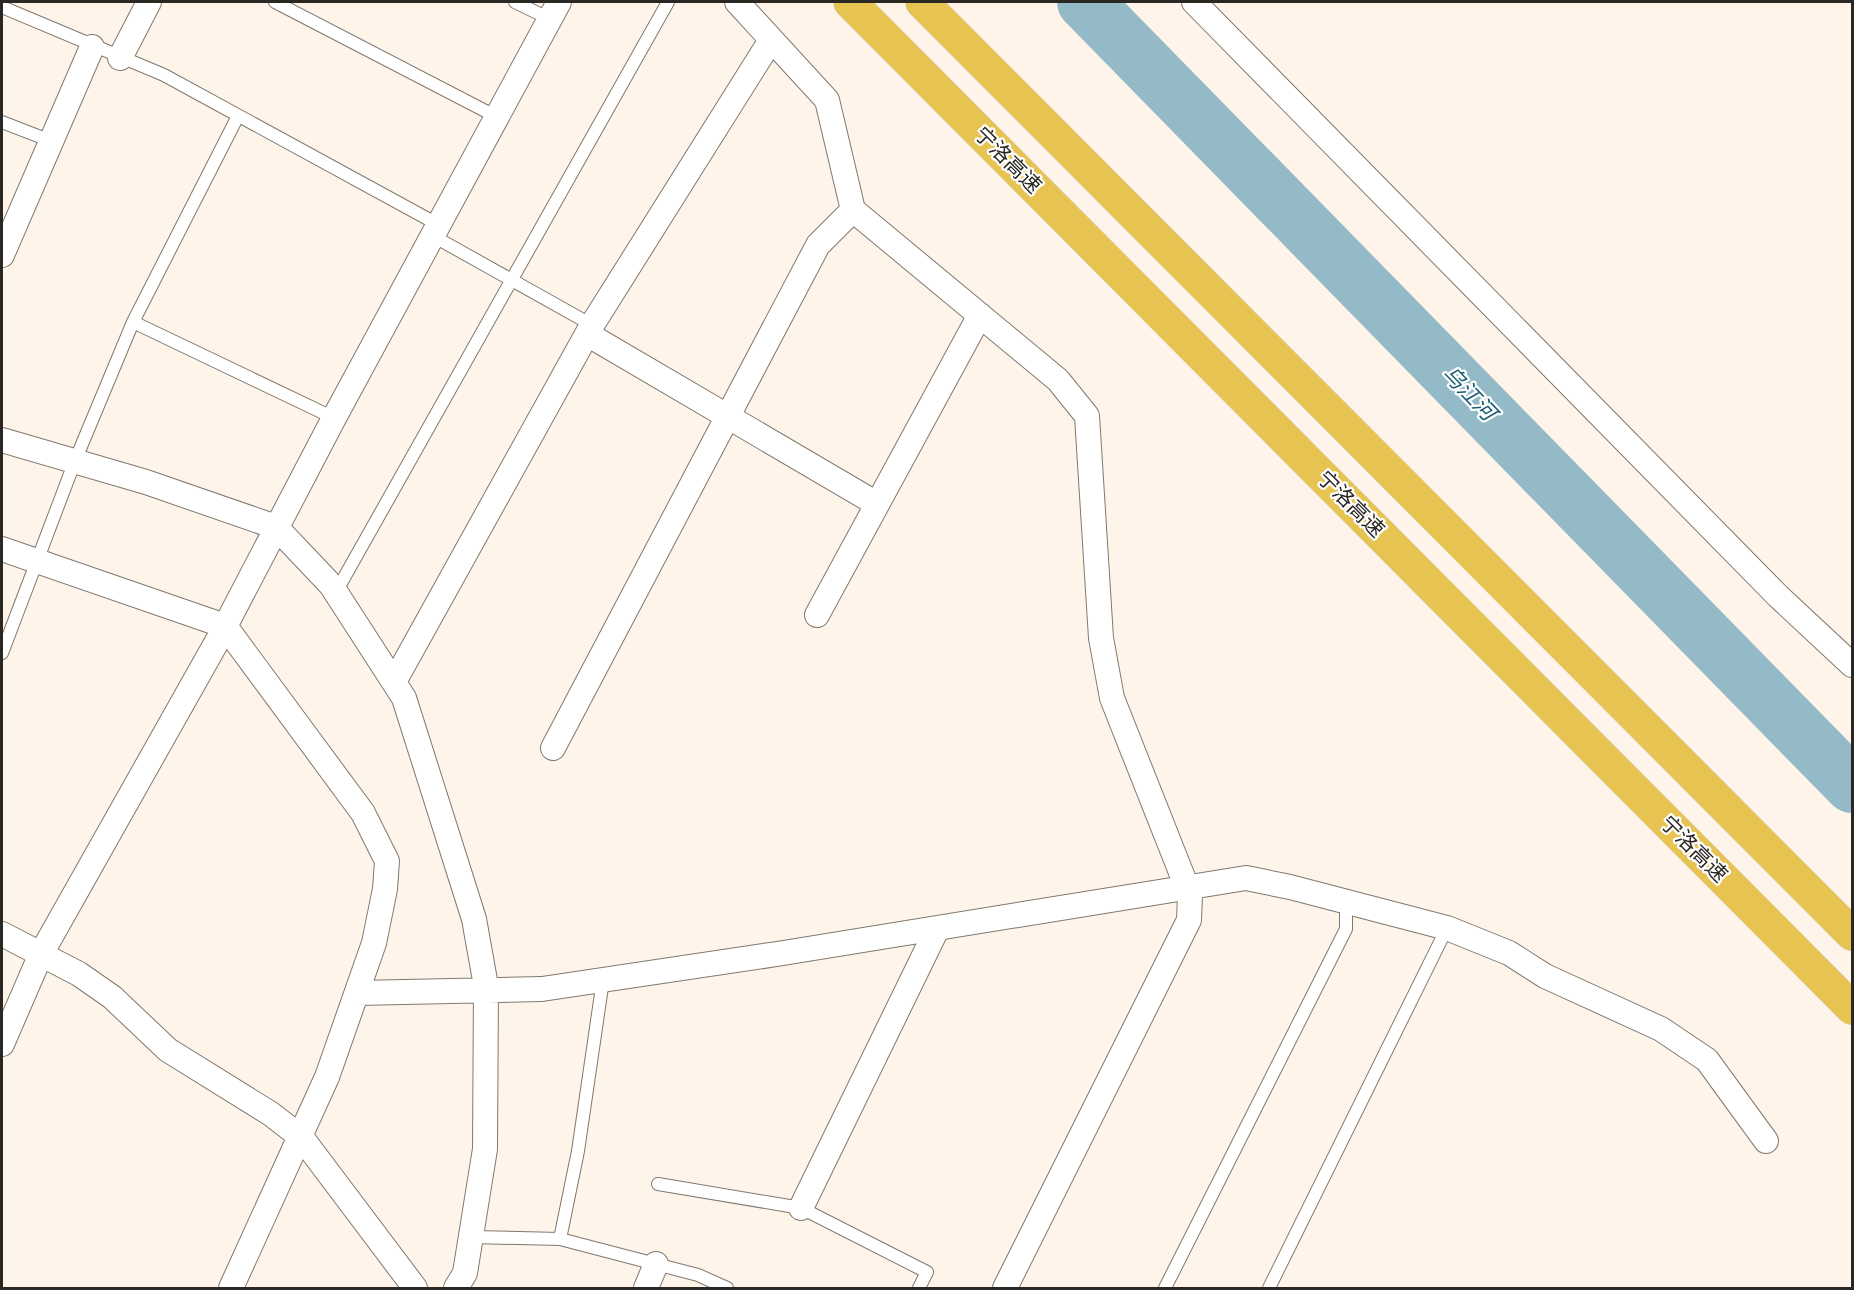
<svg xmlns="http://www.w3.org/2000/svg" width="1854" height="1290" font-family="'Roboto Condensed','Noto Sans SC',sans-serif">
<rect width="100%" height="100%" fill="#fef4e9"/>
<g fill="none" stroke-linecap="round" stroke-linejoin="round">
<!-- river -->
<path stroke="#94bac7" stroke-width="56" d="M1085 2 1852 785"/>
<!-- service casing -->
<g stroke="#81786e" stroke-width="14">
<path id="service" d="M275 2 497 117
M515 2 550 19
M2 7 164 75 439 225
M2 122 51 141
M433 236 592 325
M133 322 334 418
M336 592 668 2
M2 653 75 461 133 322 238 116
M658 1184 801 1208 927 1272 919 1288
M471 1237 560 1239 698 1275 727 1288
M560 1239 578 1151 603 980
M1165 1288 1346 929V902
M1269 1288 1447 928"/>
</g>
<!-- minor casing -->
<g stroke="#81786e" stroke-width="26">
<path id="minor" d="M737 2 827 100 853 210 1058 380 1087 416 1101 638 1112 698 1190 895 1189 920 1005 1288
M1194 2 1778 596 1852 665
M120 58 149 2
M2 255 92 47
M587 334 877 504
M2 440 146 482 276 527 331 585 404 698 474 919 486 986 485 1149 465 1273 456 1288
M2 549 225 626 363 813 387 861 385 889 374 943 327 1077 231 1288
M817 615 980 315
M394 682 592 325 771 40
M553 748 818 245 853 210
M2 934 79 974 112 997 168 1050 271 1114 302 1138 415 1288
M357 993 542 989 777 954 1246 878 1290 887 1447 928 1509 953 1545 976 1661 1029 1707 1060 1766 1141
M2 1044 41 954 219 638 334 418 559 2
M801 1208 937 929
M646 1288 656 1264"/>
</g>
<!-- motorway casing -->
<g stroke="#d9d8d8" stroke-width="34">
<path id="motorway" d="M850 2 1852 1008
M922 2 1852 934"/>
</g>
<!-- service -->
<use href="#service" stroke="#fff" stroke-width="12"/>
<!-- minor -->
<use href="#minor" stroke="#fff" stroke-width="24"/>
<!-- motorway -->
<use href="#motorway" stroke="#e7c451" stroke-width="33"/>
</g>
<g text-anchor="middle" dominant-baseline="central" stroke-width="4.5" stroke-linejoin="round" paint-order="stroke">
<!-- street labels -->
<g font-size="21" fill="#2b2824" stroke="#fff">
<text transform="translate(1008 160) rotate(45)">宁洛高速</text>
<text transform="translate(1351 504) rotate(45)">宁洛高速</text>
<text transform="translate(1694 849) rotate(45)">宁洛高速</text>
</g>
<!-- water labels -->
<g font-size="22" font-style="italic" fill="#155d71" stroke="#fff">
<text transform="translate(1469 393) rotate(46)">乌江河</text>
</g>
</g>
<!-- border -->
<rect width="1854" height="1290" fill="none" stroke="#2b2824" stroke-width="6"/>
</svg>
